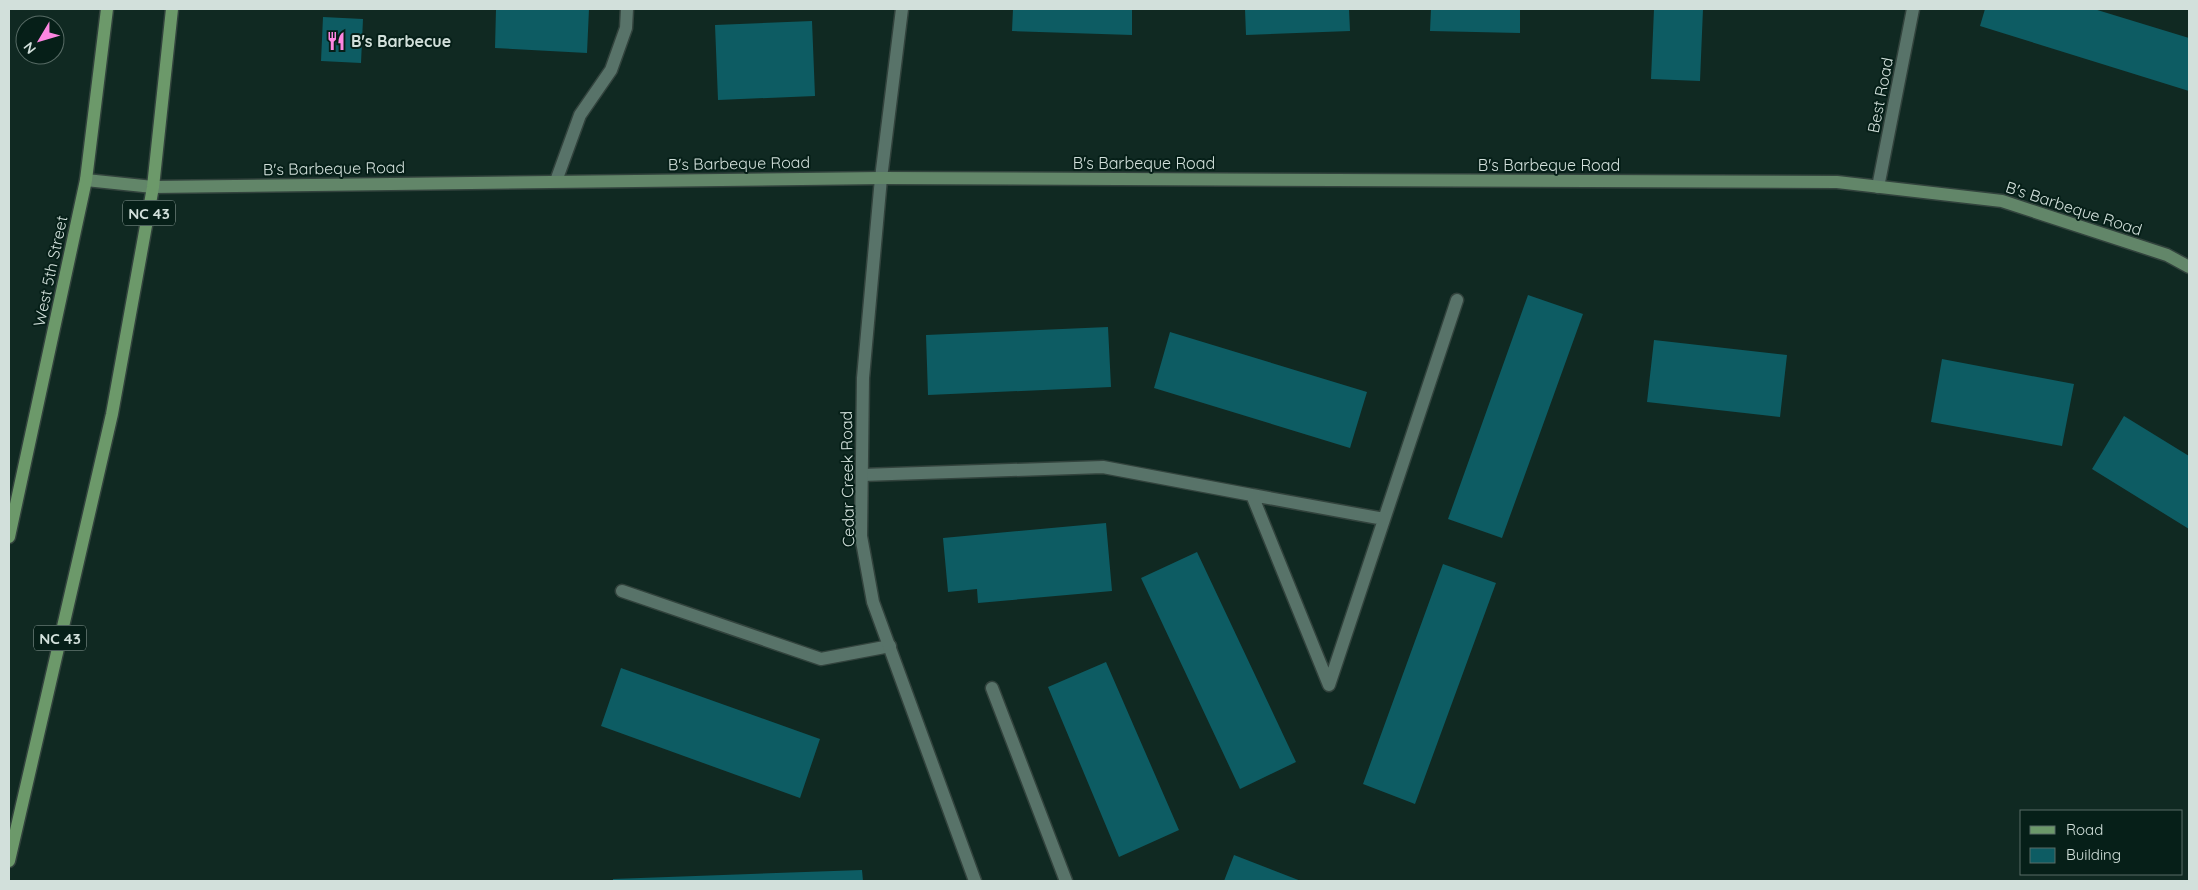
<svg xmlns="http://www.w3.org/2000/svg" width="2198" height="890" font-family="Quicksand,sans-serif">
<rect width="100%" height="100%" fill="#102922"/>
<!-- building -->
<path fill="#0d5c63" d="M496 9H589L587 53 495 48Z
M1013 9H1132V35L1012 31Z
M1245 9H1349L1350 31 1246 35Z
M1431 9H1520V33L1430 31Z
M1654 9H1703L1700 81 1651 79Z
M1985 9H2094L2189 38V91L1980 26Z
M323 17 363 19 361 63 321 61Z
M812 21 815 96 718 100 715 25Z
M1528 295 1583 314 1502 538 1448 519Z
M1108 327 1111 387 928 395 926 335Z
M1170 332 1367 392 1350 448 1154 388Z
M1654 340 1787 355 1780 417 1647 402Z
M1942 359 2074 384 2062 446 1931 422Z
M2124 416 2189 456V529L2092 469Z
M1106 523 1112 591 978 603 977 589 948 592 943 538Z
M1197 552 1296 762 1240 789 1141 578Z
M1443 564 1496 583 1415 804 1363 784Z
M1106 662 1179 830 1119 857 1048 687Z
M621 668 820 739 800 798 601 726Z
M1234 855 1301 881H1224Z
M862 870 863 881H613V879Z"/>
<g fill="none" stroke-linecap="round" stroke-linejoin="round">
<!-- lane casing -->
<g stroke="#32433d" stroke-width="15">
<path id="lane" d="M881 178 902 9
M556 181 580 115 611 70 626 28 627 9
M862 475 1103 467 1252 495 1329 685 1457 300
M1252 495 1384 519
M622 591 821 659 890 646
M992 688 1066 881"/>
</g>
<!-- street casing -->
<g stroke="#32433d" stroke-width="15">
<path id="street" d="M881 178 863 378 861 536 873 602 975 881
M1878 187 1913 9"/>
</g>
<!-- secondary casing -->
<g stroke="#32433d" stroke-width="15">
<path id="secondary" d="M86 180 153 187 881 178 1837 182 2002 201 2167 255 2189 267"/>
</g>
<!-- primary casing -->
<g stroke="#32433d" stroke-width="15">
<path id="primary" d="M9 537 86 180 107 9
M9 861 112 414 153 187 172 9"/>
</g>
<!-- lane -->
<use href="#lane" stroke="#587369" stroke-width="12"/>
<!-- street -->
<use href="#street" stroke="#587369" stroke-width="12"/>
<!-- secondary -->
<use href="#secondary" stroke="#628669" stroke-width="12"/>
<!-- primary -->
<use href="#primary" stroke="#6c996a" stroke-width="12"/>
</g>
<!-- icons -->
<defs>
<g id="restaurant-bare" transform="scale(1.5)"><path d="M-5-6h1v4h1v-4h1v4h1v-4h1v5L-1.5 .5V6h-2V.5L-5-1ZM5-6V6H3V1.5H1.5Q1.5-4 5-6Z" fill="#fd86e1" stroke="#061f18" stroke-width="2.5" paint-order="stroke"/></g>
</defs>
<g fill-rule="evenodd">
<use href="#restaurant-bare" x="336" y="41"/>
</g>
<g text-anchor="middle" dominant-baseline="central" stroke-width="4" stroke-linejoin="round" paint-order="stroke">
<!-- shield labels -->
<g fill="#061f18" stroke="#95a6a0" stroke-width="1">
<rect x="123" y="200.5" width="52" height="25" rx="4"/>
<rect x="34" y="625.5" width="52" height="25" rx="4"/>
</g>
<g font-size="15" font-weight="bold" fill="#d2e0db">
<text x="149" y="213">NC 43</text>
<text x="60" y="638">NC 43</text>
</g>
<!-- poi labels -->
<g font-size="16" font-weight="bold" fill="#d2e0db" stroke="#061f18" text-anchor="start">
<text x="351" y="41">B's Barbecue</text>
</g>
<!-- street labels -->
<g font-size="16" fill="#d2e0db" stroke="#061f18">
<text transform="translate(1880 95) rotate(-79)">Best Road</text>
<text transform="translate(739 163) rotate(-1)">B's Barbeque Road</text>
<text x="1144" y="163">B's Barbeque Road</text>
<text x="1549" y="165">B's Barbeque Road</text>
<text transform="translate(334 168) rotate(-1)">B's Barbeque Road</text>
<text transform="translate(2074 208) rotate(18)">B's Barbeque Road</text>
<text transform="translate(50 271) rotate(-78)">West 5th Street</text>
<text transform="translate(847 479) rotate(-91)">Cedar Creek Road</text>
</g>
</g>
<!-- border -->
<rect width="2198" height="890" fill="none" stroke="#d2e0db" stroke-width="20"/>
<!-- legend -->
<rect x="2020" y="810" width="162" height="65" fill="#061f18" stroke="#586c66"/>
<rect x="2030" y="826" width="25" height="8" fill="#6c996a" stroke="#586c66"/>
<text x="2066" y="835" font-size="15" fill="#d2e0db">Road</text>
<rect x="2030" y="848" width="25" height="15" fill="#0d5c63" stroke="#586c66"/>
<text x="2066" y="860" font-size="15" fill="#d2e0db">Building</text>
<!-- north arrow -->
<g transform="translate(40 40) rotate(232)"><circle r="24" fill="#061f18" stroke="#586c66"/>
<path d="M0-4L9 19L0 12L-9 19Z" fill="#fd86e1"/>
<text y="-8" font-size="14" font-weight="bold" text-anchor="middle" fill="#d2e0db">N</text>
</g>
</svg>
